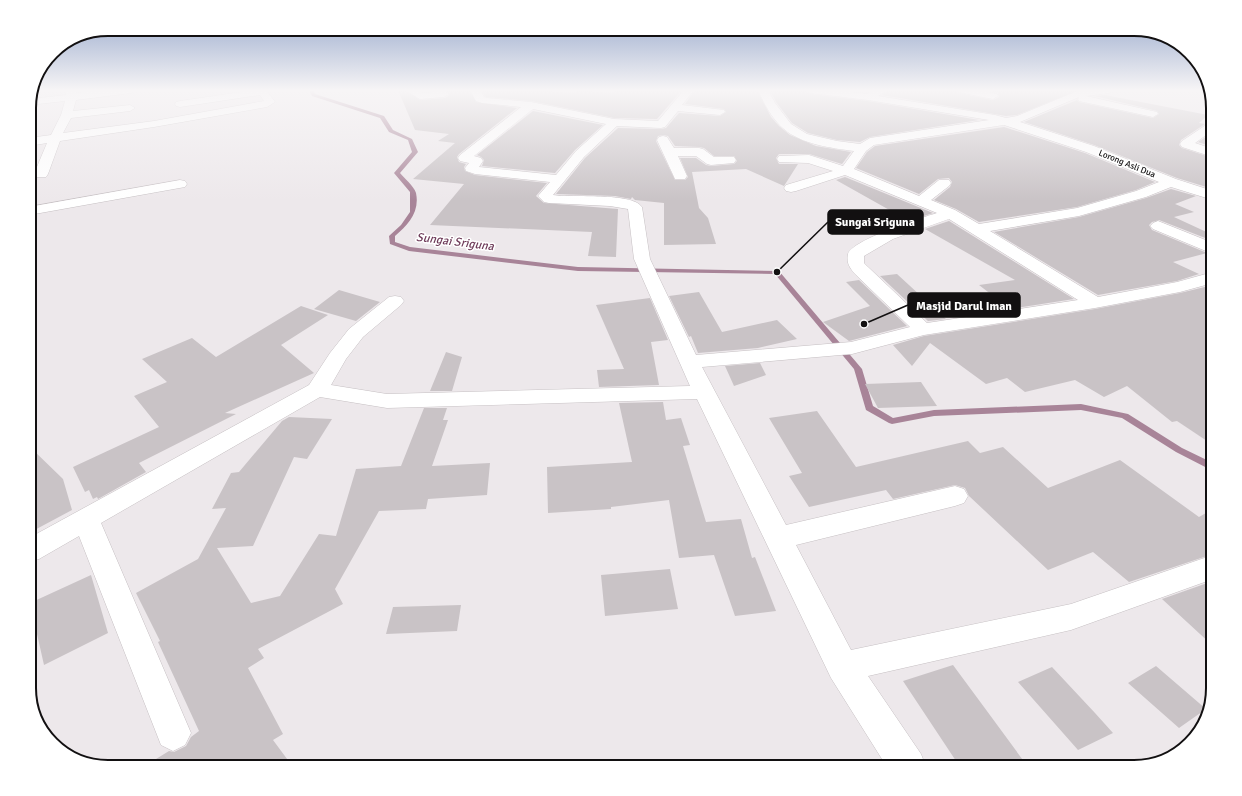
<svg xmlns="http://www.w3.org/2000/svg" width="1242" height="796" font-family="Signika,sans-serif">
<rect width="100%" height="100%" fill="#ede8eb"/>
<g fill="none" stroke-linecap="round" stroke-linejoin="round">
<!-- stream -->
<path fill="#a88498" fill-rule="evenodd" d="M309 90H313L315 94 384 116 393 130 412 139 418 152 400 173C404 178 414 186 416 193 420 212 408 225 395 236V242L410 247 578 267 779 271 862 369 873 406 893 418 934 410 1081 404 1128 414 1182 448 1213 463V471L1176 452 1122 418 1081 410 934 416 892 424 889 423 866 410 854 369 775 274 578 271 409 251 390 244 389 236 401 225 410 212V192L394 173 412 152 408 140 389 132 380 118 312 96Z"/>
</g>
<!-- building -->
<path fill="#c9c3c6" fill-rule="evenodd" d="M398 90H404L420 100 445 98 450 95 445 90H469L476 102 517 108 459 154 457 157 459 162 466 164 464 167 465 171 475 175 547 183 536 196 544 203 618 209 616 257 588 256 592 232 430 225 464 184 413 179 455 143 438 141 449 134 415 130Z
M482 90H538L573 93 578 90 613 93 614 90H682L657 119 614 118 531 101 487 97 485 96Z
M695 90H757L771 117 779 126 790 135 816 146 851 152 842 164 809 154H779L776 158 779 164H798L784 186 746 169 692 172 699 208 708 218 716 244 664 245V203L635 200 632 197 631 199 615 196 556 194 585 158 618 128 661 129 666 128 679 113 720 116 726 112 724 109 685 104ZM663 135 668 136 675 146 699 147 704 148 714 156H734L737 161 734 164 711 166 706 165 696 158H680L688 177 685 180H675L656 141 658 136Z
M770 90H804L810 94 868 101 979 120 870 137 860 142 837 140 808 133 792 123 776 102Z
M888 90H956L958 93 993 100 999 97 998 93 984 90H1079L1017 115 1006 116 882 95Z
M1105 95 1208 115 1199 123 1205 124 1181 140 1179 145 1182 148 1213 158V189L1177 178 1094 145 1024 122 1077 100 1079 102 1153 118 1159 114 1157 111 1095 96Z
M533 111 603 125 575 150 555 173 482 166 484 160 481 157 477 155Z
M1004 127 1085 153 1155 182 1136 190 1077 207 979 222 956 209 934 200 950 187 952 182 949 178 938 179 919 194 856 168 867 152 875 146Z
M1213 132V147L1198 142Z
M845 177 933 213 909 221 836 180Z
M1171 189 1196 196 1175 204 1194 212 1174 217 1213 235V241L1159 220 1152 222 1149 225 1152 230 1207 253 1173 262 1199 274 1177 281 1098 295 994 232 1079 217 1146 198Z
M949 221 1074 299 1010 309 979 285 1015 280 925 229Z
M897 274 946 319 928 321 880 276Z
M859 280 907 326 849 341 823 322 870 306 846 282Z
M1213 285V445L1177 421 1172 422 1127 386 1104 397 1075 380 1025 392 1007 378 986 384 930 343 912 366 893 345 924 336 1095 309 1180 293Z
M339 290 380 302 356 321 314 309Z
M699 292 722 332 777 320 797 339 758 348 698 353 691 336 689 337 669 296Z
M650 298 668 340 651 342 659 385 599 387 597 370 624 369 596 305Z
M301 306 328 315 281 345 314 373 225 413 236 414 139 463 146 472 98 499 97 497 93 499 89 490 85 492 73 467 159 427 134 396 167 382 142 359 192 338 216 357Z
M446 352 462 357 452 391H430Z
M760 363 766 375 734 386 725 366Z
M921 382 937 406 878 408 865 384Z
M663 402 666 420 681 418 690 445 683 446 706 522 741 519 752 558 755 557 776 611 735 616 714 555 679 558 669 500 611 507V509L548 513 547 467 632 462 619 403Z
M424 408H447L443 420H448L432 466 490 463 487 495 428 499 426 509 379 511 335 589 343 604 258 649 264 658 248 668 283 734 273 740 293 767H143L169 751 174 752 186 746 191 737 199 731 158 642 160 641 136 593 198 559 226 508 212 509 231 473 239 472 282 421 289 417 332 419 307 459 294 457 253 546 217 548 251 603 280 596 319 534 336 536 356 469 401 466Z
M817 411 856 467 968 441 980 453 1003 447 1048 488 1120 460 1199 517 1213 509V554L1129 582 1093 552 1048 570 969 496 965 488 955 485 893 499 886 490 809 507 789 476 802 473 769 418Z
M29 446 63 479 72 510 29 533Z
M670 569 678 609 605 616 601 575Z
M91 575 108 633 44 665 30 603Z
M1213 581V646L1162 599Z
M461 605 457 631 386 634 393 607Z
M953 665 984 707 1028 767H960L903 681Z
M1156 666 1206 709 1179 728 1128 683Z
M1052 667 1095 713 1113 733 1078 750 1018 682Z"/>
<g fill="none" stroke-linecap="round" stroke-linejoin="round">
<!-- minor casing -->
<g stroke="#c6c0c3" stroke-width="1">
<path id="minor" d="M66 90H76V93L106 90H136L131 93 76 100 73 111 130 105 135 108 130 111 71 118 63 133 154 121 264 101 260 95 180 107 176 106 175 104 176 102 180 101 255 90H266L275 102 267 107 154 127 60 141 48 174 46 177H36L34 174 47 143 29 146V138L51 135 61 115 65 101 29 105 30 99 66 95Z
M405 90H417L422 93 444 91 449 94 444 97 420 99Z
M470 90H480L484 97 487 98 531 102 614 119 658 121 684 90H694L682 105 724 110 725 112 720 115 678 111 665 127 661 128 617 126 584 157 553 195C572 198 632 192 642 207L650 259 696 355 851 342 910 327 855 274C850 268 846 263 848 254 852 240 921 218 937 213L845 175 796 191 791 192 786 191 784 188 786 185 833 171 808 163 779 162 777 159 779 156 809 155 843 166 854 151C831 148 801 144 784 129 772 119 764 103 758 90H768L775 103 791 124 807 134 837 141 860 144 870 138 989 120 868 100 810 93 805 90H834L867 94 874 90H887L878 96 995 115 1006 118 1017 116 1075 92 1089 90H1114L1109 93 1086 96 1157 112 1158 114 1153 117 1079 101 1078 99 1079 97 1020 122 1094 146 1176 179 1213 191V200L1171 187 1146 197 1079 216 990 231 1098 297 1177 282 1213 272V283L1180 292 1095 308 924 335 852 354 702 367 786 525 955 486 964 489 968 496 964 503 955 506 796 545 851 650 1071 604 1213 555V579L1071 630 868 676 921 754 926 767H887L831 678 697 399 387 408 320 397 101 523 191 733 185 745 173 751 161 745 79 536 39 559 29 562V538L309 385 330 353 349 329 389 297 395 296 401 297 404 301 401 305 363 337 346 359 331 385 387 394 690 386 634 259 628 209 610 206 549 203 544 202 538 196 550 182 475 174 466 171 465 168 469 163 460 161 458 158 460 155 521 107 482 103 476 101ZM533 109 606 124 576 151 556 175 479 167 483 161 481 158 474 156ZM1004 125 1086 152 1159 182 1136 191 1077 208 979 224 955 210 931 200 949 186 951 183 949 180H939L919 196 854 169 866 151 874 145ZM949 219 1078 300 927 323 867 266 864 263V256L893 239Z
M957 90H977L997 94 998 96 993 99 958 92Z
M1213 122V130L1195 143 1213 149V157L1182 147 1180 144 1182 141 1209 123Z
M663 136 667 137 674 148H699L703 149 714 157H734L736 160 734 163 711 165 707 164 696 156H678L687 176 685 179H675L657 140 659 137Z
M180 180 185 181 187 184 185 187 29 215V207Z
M1158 221 1213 243V254L1153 229 1150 226 1153 223Z"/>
</g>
<!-- minor -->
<use href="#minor" fill="#fff" fill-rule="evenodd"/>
</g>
<!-- sky -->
<linearGradient id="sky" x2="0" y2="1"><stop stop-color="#8ea1c8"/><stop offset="0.45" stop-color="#f7f5f6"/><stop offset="1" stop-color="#f7f5f6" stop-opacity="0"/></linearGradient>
<rect width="1242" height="201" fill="url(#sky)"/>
<g text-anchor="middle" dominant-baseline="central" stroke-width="3" stroke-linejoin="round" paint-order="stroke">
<!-- far-street labels -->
<g font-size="9" fill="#121011" stroke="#fff">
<text transform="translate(1127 164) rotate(22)">Lorong Asli Dua</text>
</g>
<!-- water labels -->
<g font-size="12" font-style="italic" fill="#6e3b59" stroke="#fff">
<text transform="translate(455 242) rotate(7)">Sungai Sriguna</text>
</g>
</g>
<!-- crop -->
<path d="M0 0H1242V796H0ZM108 36H1134A72 72 0 0 1 1206 108V688A72 72 0 0 1 1134 760H108A72 72 0 0 1 36 688V108A72 72 0 0 1 108 36Z" fill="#fff" fill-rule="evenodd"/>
<path fill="none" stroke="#121011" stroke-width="2" d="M108 36H1134A72 72 0 0 1 1206 108V688A72 72 0 0 1 1134 760H108A72 72 0 0 1 36 688V108A72 72 0 0 1 108 36Z"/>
<!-- callouts -->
<path fill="none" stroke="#121011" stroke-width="1.5" d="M777 272L828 222M864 324L908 305"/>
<g fill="#121011" stroke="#fff" stroke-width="1.5">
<circle cx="777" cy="272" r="4"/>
<circle cx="864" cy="324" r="4"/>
</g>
<g fill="#121011" stroke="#121011" stroke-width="1.5">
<rect x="828" y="210" width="95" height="24" rx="4"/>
<rect x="908" y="293" width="112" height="24" rx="4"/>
</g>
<g font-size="12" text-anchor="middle" font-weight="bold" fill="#fff">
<text x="875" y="226">Sungai Sriguna</text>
<text x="964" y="310">Masjid Darul Iman</text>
</g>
</svg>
